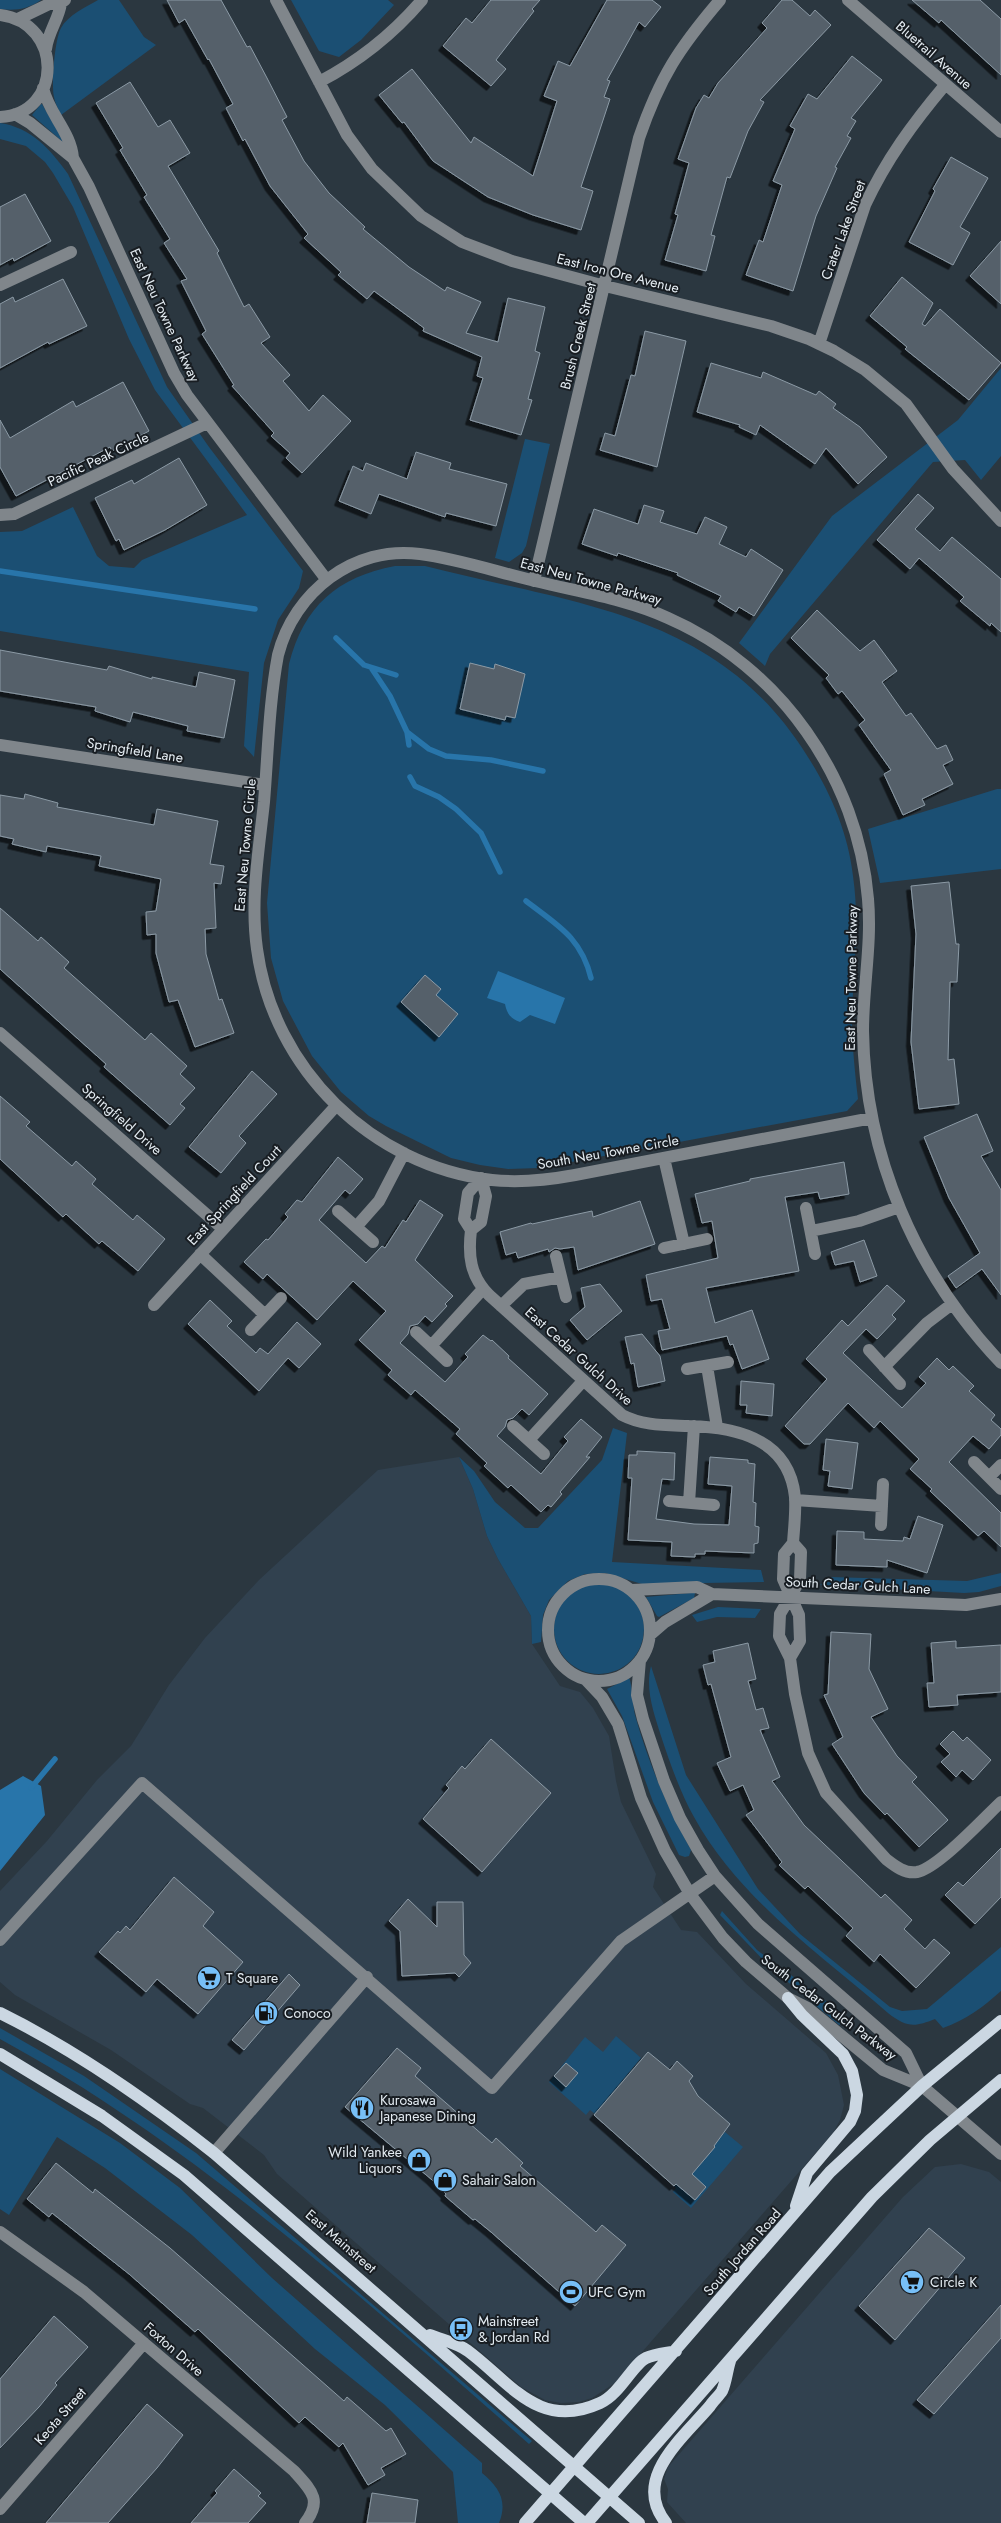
<svg xmlns="http://www.w3.org/2000/svg" width="1001" height="2523" font-family="Jost,sans-serif">
<defs>
<filter id="shadow"><feDropShadow dx="-4.5" dy="4.5" stdDeviation="0" flood-color="#0009"/></filter>
</defs>
<rect width="100%" height="100%" fill="#2b3740"/>
<!-- built -->
<path fill="#31414f" d="M459 1457 473 1489 487 1536 498 1559 531 1616 532 1644 560 1686 580 1692 593 1708 609 1736 616 1781 621 1802 656 1874 653 1887 681 1930 697 1932 746 1984 826 2053 838 2075 844 2105 840 2120 833 2133 615 2383 592 2398 579 2402 561 2403 545 2400 521 2387 277 2174 264 2155 203 2108 190 2104 111 2050 15 1995 0 1982V1891L47 1841 97 1780 131 1746 169 1685 205 1638 259 1580 378 1470Z
M961 2164 989 2172 1001 2182V2523H686L667 2502 668 2489 664 2479 668 2467 903 2197 935 2167Z"/>
<!-- green -->
<path fill="#1b4f73" d="M0 0H41C28 9 16 11 0 9Z
M98 0H119L144 37 156 45 61 115C58 109 55 103 54 97 51 85 55 38 61 28 68 15 86 7 98 0Z
M291 0H388L394 5 361 40 339 57 319 51Z
M41 104H42L65 144 32 115Z
M0 123C32 128 50 149 68 174L167 387 209 447 303 571 299 588 278 620 264 663 254 757 244 746 249 672 0 631V532L22 531 73 507 97 556 109 566 134 568 142 560 247 515 155 390 129 339 73 207 53 173 45 162 26 146 0 139Z
M1001 368V456L981 480 965 460 933 462 770 654 765 666 739 643 832 516 958 420Z
M525 439 550 444 526 546 522 553 509 562 495 558Z
M395 566H425C572 604 717 612 806 754 830 791 848 832 853 876 860 924 853 970 852 1019 852 1045 855 1073 858 1099L847 1111 539 1168 508 1169 480 1165 451 1158 386 1126 369 1116 341 1092 312 1056 283 1001 271 958 267 903 289 664C304 606 337 577 395 566Z
M997 789H1001V869L880 883 868 829Z
M613 1428 627 1433 612 1562 761 1570 764 1582 642 1584 605 1573 585 1574 568 1581 549 1600 543 1615 541 1642 532 1644 531 1616 498 1559 487 1536 473 1489 459 1457 474 1471 495 1502 525 1528H538L602 1460Z
M1001 1573V1586L979 1592 964 1593 820 1585 830 1577 967 1581Z
M554 1629a45 45 0 1 1 90 0a45 45 0 1 1-90 0Z
M691 1593H695L694 1598 659 1617 657 1616 646 1597Z
M718 1607 761 1609 755 1618 717 1617 697 1622 692 1615Z
M651 1666 686 1775 758 1889 800 1934 890 2007 902 2011 927 2009 1001 1947V1991C983 2007 966 2020 943 2028L935 2019C915 2027 907 2028 888 2013 819 1953 739 1899 694 1817 680 1792 670 1763 661 1736 654 1713 645 1690 651 1666Z
M629 1678C632 1682 633 1706 635 1715 648 1762 667 1807 691 1850L689 1856 685 1857 679 1855 653 1802 622 1716 607 1689Z
M722 1911 757 1950 845 2015V2022L839 2025 770 1967 720 1915Z
M0 2028 84 2076 196 2153 532 2441 529 2444C362 2298 196 2146 0 2039Z
M616 2036 641 2058 595 2114 590 2110 586 2115 549 2082 585 2037 603 2052Z
M0 2069 120 2143 180 2188 272 2278 482 2463V2473C499 2487 508 2501 499 2523H458L453 2472 385 2405 315 2349 192 2235 105 2168 57 2137 9 2215 0 2209Z
M725 2132 743 2147 691 2208 673 2192 676 2188 674 2186 691 2166 696 2169 715 2147 712 2144 716 2143Z"/>
<!-- water -->
<path fill="#2875aa" d="M498 971 565 998 555 1024 530 1015 520 1022C510 1018 507 1014 505 1004L487 998Z
M23 1776 41 1786 45 1815 0 1871V1790Z"/>
<g fill="none" stroke-linecap="round" stroke-linejoin="round">
<!-- stream -->
<path stroke="#2875aa" stroke-width="5.5" d="M0 571 255 609
M336 638 364 665 396 675
M372 669 390 696 407 732 429 749 446 756 491 760 543 771
M407 732 409 745
M410 777 415 786 439 797 456 809 481 833 500 872
M526 901C557 925 581 937 591 978
M31 1788 55 1759"/>
</g>
<!-- building -->
<path fill="#54606b" stroke="#8c9aa5" filter="url(#shadow)" d="M167 0H221L247 47 250 46 267 78 287 117 282 120 304 161 329 193 365 227 363 229 409 267 445 291 447 287 481 302 466 333 498 342 508 298 545 307 535 351 540 353 528 399 532 400 521 435 470 420 483 378 477 376 482 357 423 331 424 328 374 291 367 299 338 275 341 272 304 238 308 234 270 186 245 139 243 141 226 108 233 104 209 59 208 60 185 19 179 23Z
M491 0H540L532 9 534 11 496 60 506 69 491 86 443 46 466 18 472 23Z
M607 0H652L661 7 645 27 639 22 607 80 610 81 604 97 610 99 581 187 593 191 581 230 533 215 488 197 433 161 404 122 402 123 379 95 412 69 471 143 474 137 533 176 557 101 544 96 558 61 570 66Z
M782 0H792L810 16 815 10 831 25 760 100 764 102 748 131 730 178 727 177 711 235 715 236 706 271 665 260 678 215 675 214 689 163 678 159 696 108 704 95 709 98 718 83 767 28 762 23Z
M912 0H980L1001 19V75L941 20 939 23Z
M852 56 882 80 851 118 856 121 847 136 851 138 835 167 837 168 816 216 793 291 746 275 759 240 763 242 782 185 773 181 795 129 790 126 808 94 817 99Z
M130 82 158 127 170 120 190 153 168 166 219 251 217 253 244 307 249 304 270 337 261 343 290 375 283 381 309 411 323 395 351 421 302 473 286 458 290 453 271 436 274 433 232 386 234 385 202 334 206 331 181 281 187 279 164 243 170 239 144 197 147 195 120 150 123 148 96 103Z
M951 157 988 178 960 227 970 233 953 265 909 242 935 191 933 189Z
M25 194 51 241 14 261 13 258 0 265V207Z
M1001 241V304L970 276Z
M902 277 933 303 922 324 925 326 940 309 1001 363 969 400 905 349 907 347 870 316Z
M63 279 87 326 49 344 48 342 0 368V304L13 297 15 302Z
M645 331 686 341 657 467 600 450 605 433 615 436 631 375 635 376Z
M711 363 761 378 763 372 816 395 819 391 836 404 833 408 860 427 887 457 858 484 826 448 815 464 760 425 756 435 739 427 740 425 697 412Z
M123 382 149 431 112 451 110 447 16 496 0 467V420L10 438 73 401 76 407Z
M416 452 451 463 449 469 507 484 496 526 446 513 445 517 379 494 371 514 339 501 353 466 363 471 366 463 407 479Z
M179 458 207 505 165 530 124 550 119 539 116 541 95 498 132 480 134 484Z
M918 494 934 508 915 529 940 551 952 537 1001 579V632L991 623 990 626 960 601 964 597 919 558 910 569 877 540Z
M644 505 664 511 660 522 697 534 705 517 727 527 719 544 746 557 751 549 783 570 754 616 739 607 736 612 718 601 721 596 677 575 678 573 618 553 617 556 582 544 594 509 638 524Z
M817 610 860 651 874 640 897 671 882 682 906 716 911 713 937 749 946 745 953 760 943 765 953 784 922 799 925 805 903 815 884 774 891 770 859 725 865 720 842 691 838 694 826 678 829 675 791 638Z
M0 650 107 670 109 666 152 679V677L196 687 199 672 235 680 224 738 187 731 188 726 133 712 130 722 95 711 96 707 0 691Z
M470 663 494 669 495 664 525 674 515 718 506 716 505 720 460 709Z
M25 794 58 803 57 807 154 825 157 809 218 821 210 864 224 866 221 884 214 883 216 928 205 929 206 954 219 1000 222 999 234 1033 195 1047 178 1000 169 1002 156 953V934L147 935 146 912 156 911 161 879 99 866 101 856 47 846 46 852 12 844 14 839 0 836V795L24 799Z
M949 882 956 944H959L957 982H950L948 1060 954 1059 959 1104 919 1109 911 1042 916 934 911 886Z
M0 908 38 941 41 937 69 962 64 968 145 1040 151 1033 187 1066 180 1074 195 1088 180 1104 185 1108 170 1125 104 1067 106 1064 0 969Z
M425 975 441 989 436 995 458 1014 439 1037 401 1002Z
M252 1071 277 1094 239 1136 246 1143 221 1173 189 1147Z
M0 1096 30 1122 26 1126 72 1166 76 1161 96 1179 92 1184 133 1220 137 1215 165 1239 138 1271 102 1241 99 1244 66 1214 63 1217 0 1159Z
M977 1114 993 1151 981 1156 1001 1190V1295L982 1269 956 1288 948 1276 980 1253 949 1198 924 1137Z
M338 1157 363 1179 350 1194 345 1190 319 1220 366 1263 382 1246 385 1248 403 1220 406 1222 420 1200 443 1215 415 1260 453 1296 445 1304 447 1306 432 1322 425 1316 418 1324 410 1326 408 1334 400 1343 445 1382 468 1357 465 1354 483 1335 491 1341 492 1340 509 1356 508 1358 548 1394 529 1415 522 1409 513 1418 507 1420 505 1427 497 1436 541 1474 568 1441 564 1437 581 1419 602 1437 586 1457H590L560 1492 562 1494 551 1507 548 1505 541 1512 511 1485 508 1488 484 1466 487 1463 456 1434 460 1429 415 1390 411 1395 388 1375 392 1370 359 1340 386 1311 353 1281 317 1320 267 1274 263 1279 244 1262 266 1239 268 1240 288 1217 285 1214 297 1200 302 1202Z
M844 1162 849 1194 820 1199 818 1192 785 1197 799 1271 706 1288 715 1323 752 1310 769 1359 742 1369 733 1344 730 1345 727 1336 662 1350 658 1331 670 1329 662 1299 651 1301 646 1275 718 1258 712 1221 702 1223 695 1194 750 1181V1179Z
M640 1201 655 1244 578 1270 574 1247 560 1249 555 1248 549 1252 548 1249 518 1258 516 1252 506 1255 500 1232 531 1223 532 1224 592 1211 593 1217Z
M864 1240 877 1276 860 1282 854 1261 835 1265 831 1252Z
M600 1284 622 1311 587 1340 570 1320 585 1307 581 1288Z
M887 1285 905 1301 892 1315 896 1319 877 1339 866 1329 843 1353 902 1408 926 1383 919 1377 937 1358 949 1370 953 1366 974 1386 969 1391 995 1415 991 1420 1001 1429V1435L989 1449 973 1436 949 1462 1001 1513V1547L984 1531 978 1536 930 1491 932 1489 910 1469 919 1459 880 1421 874 1428 848 1403 810 1444H804L785 1426 827 1379 806 1359 842 1320 848 1326Z
M210 1300 232 1321 227 1326 256 1353 260 1348 268 1354 297 1322 321 1344 299 1368 288 1358 259 1391 188 1324Z
M642 1334 660 1356 665 1381 638 1387 634 1363 631 1364 625 1337Z
M741 1381 774 1384 772 1416 746 1413 747 1405H740Z
M826 1439 858 1443 852 1489 828 1486 830 1471 823 1470Z
M637 1451 675 1453 674 1480 662 1479 656 1519 694 1524 729 1525 732 1486 708 1484 710 1457 748 1460V1463L755 1464 753 1502 756 1503 755 1526 759 1527 758 1543 754 1544V1553L705 1551V1554H695V1557L671 1556 672 1542 628 1540 632 1478H628L629 1455H637Z
M918 1516 943 1525 927 1573 887 1560V1567L836 1565 837 1531 864 1532V1539L903 1541 904 1537 910 1539Z
M831 1632 871 1634 869 1669 888 1709 871 1717 897 1756 917 1777 912 1782 948 1820 919 1847 887 1813 885 1815 864 1793 832 1744 843 1737 824 1695 828 1694Z
M956 1641V1648L1001 1645V1692L957 1695 958 1705 929 1707 927 1683H934L931 1643Z
M748 1643 756 1679 748 1681 756 1710 763 1708 769 1728 760 1730 780 1777 772 1781 804 1825 881 1898 885 1894 912 1920 904 1929 925 1949 934 1939 950 1953 916 1988 880 1954 874 1962 846 1936 853 1928 808 1886 805 1889 779 1865 782 1862 746 1815 754 1810 743 1785 730 1791 717 1763 731 1757 711 1684 708 1685 703 1665 715 1662 713 1651Z
M953 1731 963 1741 967 1737 991 1760 973 1780 962 1770 956 1777 941 1762 950 1754 940 1744Z
M491 1739 551 1793 482 1872 423 1819 449 1788 446 1785 462 1766 465 1769Z
M1001 1848V1897L975 1924 945 1895 958 1882 963 1886Z
M174 1877 214 1912 203 1926 243 1962 198 2014 157 1979 146 1992 99 1952 118 1931 120 1933 126 1926 130 1930Z
M408 1899 437 1927V1902H463L464 1955 471 1963 459 1977 455 1973 402 1976 400 1931 389 1921Z
M289 1974 300 1985 244 2050 232 2040Z
M397 2048 421 2068 415 2076 492 2143 496 2138 523 2163 520 2166 596 2232 602 2225 626 2245 575 2306 491 2232 475 2219 473 2220 445 2196 446 2194 431 2179 345 2107Z
M648 2052 670 2070 677 2061 693 2076 689 2081 698 2096 730 2124 714 2146 715 2147 692 2174 706 2187 695 2200 676 2184 674 2186 594 2115Z
M566 2063 578 2073 566 2087 554 2076Z
M56 2163 93 2193 95 2189 170 2248 344 2401 347 2397 386 2431 391 2428 406 2454 381 2468 385 2475 368 2485 343 2443 339 2447 305 2417 299 2423 198 2329 195 2332 129 2274 52 2213 49 2217 27 2199Z
M929 2228 965 2258 895 2340 859 2306Z
M1001 2305V2338L934 2414 917 2400Z
M54 2316 88 2347 55 2383 57 2385 39 2407 0 2448V2379Z
M147 2404 183 2435 157 2468 108 2523H46Z
M234 2469 261 2493 258 2496 266 2503 248 2523H191L217 2493 215 2491Z
M372 2493 418 2500 415 2523H367Z"/>
<g fill="none" stroke-linecap="round" stroke-linejoin="round">
<!-- minor -->
<path stroke="#80868b" stroke-width="12" d="M276 0 347 135 372 169 421 216 462 242 512 261 605 286 771 326 809 339 834 351 865 370 906 404 953 469 1001 521
M848 0 1001 132
M0 15C64 23 63 114 0 117
M18 19 49 4 61 3 65 0
M46 49C48 32 59 19 61 3
M319 82C359 61 393 34 422 0
M43 88C49 114 71 132 73 158
M15 114 30 123 73 158 89 187 174 373 187 395 326 579
M0 285 71 252
M819 344 865 205C886 160 913 123 945 85
M0 515 14 514 207 423
M534 581 639 138C660 77 679 48 720 0
M0 745 265 785
M0 1033 223 1229
M872 1118 575 1175C548 1180 520 1183 492 1180 372 1166 273 1069 257 949 250 900 259 850 264 802 268 753 269 703 278 655 294 592 354 545 420 554 459 559 497 572 535 581 579 592 627 599 668 618 780 667 858 778 868 899 872 943 863 987 863 1031 865 1156 915 1272 1001 1363
M664 1158 684 1244
M481 1178 468 1193 464 1219 471 1230C468 1255 470 1276 489 1295L622 1415C643 1426 666 1425 689 1426 737 1427 789 1439 795 1497 796 1512 794 1528 793 1543L784 1554 783 1579 799 1615 800 1641 790 1658
M806 1208 815 1254
M338 1211 373 1242
M356 1227 379 1201 404 1153
M471 1230 481 1222 486 1196 481 1178
M811 1231 859 1221 899 1207
M664 1248 707 1239
M200 1254 265 1315
M556 1256 566 1297
M154 1305 336 1106
M501 1306 524 1284 561 1277
M251 1330 281 1298
M416 1332 447 1361
M431 1346 483 1289
M869 1350 900 1384
M707 1366 717 1427
M884 1367 927 1323 952 1304
M687 1369 728 1362
M513 1426 544 1454
M529 1440 583 1381
M974 1462 1001 1489
M989 1477 1001 1465
M795 1500 882 1506
M669 1501 714 1505
M689 1503 694 1426
M881 1525 883 1484
M793 1543 801 1552 800 1580 780 1614 779 1636 790 1658 795 1694 808 1753 826 1793 886 1859C895 1866 905 1874 917 1872 938 1868 984 1818 1001 1802
M548 1630a51 51 0 1 1 102 0a51 51 0 1 1-102 0Z
M632 1590 697 1587 712 1594 966 1605 1001 1599
M650 1635 665 1622 712 1594
M640 1660 637 1695 643 1719 664 1781 680 1818 698 1850 715 1876 758 1924 906 2053 922 2086
M585 1679 602 1697 618 1724 641 1798 665 1851 690 1894 723 1938 746 1962 788 1998 808 2008 883 2070 922 2086 1001 2154
M0 1940 142 1783 492 2088 621 1941 715 1876
M214 2153 367 1977
M0 2232 84 2292 294 2471C311 2490 323 2500 305 2523
M0 2509 144 2343"/>
<!-- major -->
<path stroke="#cbd7e2" stroke-width="12" d="M788 1998 802 2015 843 2054 852 2071 857 2095 855 2111 850 2122 807 2173 796 2206
M0 2013C77 2051 147 2100 214 2153L639 2523
M0 2054 102 2116 184 2175 584 2523
M430 2335C442 2340 458 2343 468 2351 511 2383 539 2431 600 2403 620 2394 633 2364 646 2358 655 2354 667 2353 676 2351
M525 2523 830 2172 922 2086 1001 2021
M587 2523 872 2197 930 2140 1001 2080
M666 2523C631 2479 682 2439 710 2406 713 2401 719 2396 722 2391 726 2383 727 2370 730 2361"/>
</g>
<!-- icons -->
<defs>
<g id="supermarket-disc" transform="scale(1.25)"><circle r="9.5" fill="#77bff7" stroke="#181d22"/><path d="M-6-5.5h2.5l.6 2H6L4.5 2H-2.5L-4.4-4H-6ZM-1.5 3.2a1.3 1.3 0 1 0 .1 0ZM3 3.2a1.3 1.3 0 1 0 .1 0Z" fill="#111"/></g>
<g id="fuel-disc" transform="scale(1.25)"><circle r="9.5" fill="#77bff7" stroke="#181d22"/><path d="M-5.5-6h7V0h2V4h1.3V-2.5L3-4.5l.8-.8L6-3V5H2.5V1h-1V6h-7ZM-4.2-4.7v3.2H.2V-4.7Z" fill="#111"/></g>
<g id="restaurant-disc" transform="scale(1.25)"><circle r="9.5" fill="#77bff7" stroke="#181d22"/><path d="M-5-6h1v4h1v-4h1v4h1v-4h1v5L-1.5 .5V6h-2V.5L-5-1ZM5-6V6H3V1.5H1.5Q1.5-4 5-6Z" fill="#111"/></g>
<g id="shop-disc" transform="scale(1.25)"><circle r="9.5" fill="#77bff7" stroke="#181d22"/><path d="M-5-2.5h2.3a2.7 3.5 0 0 1 5.4 0H5L5.5 6h-11ZM-1.5-2.5h3a1.5 2.3 0 0 0-3 0Z" fill="#111"/></g>
<g id="stadium-disc" transform="scale(1.25)"><circle r="9.5" fill="#77bff7" stroke="#181d22"/><path d="M0-5a6.5 5 0 1 0 0 10a6.5 5 0 1 0 0-10ZM-3.5-1.8h7v3.6h-7Z" fill="#111"/></g>
<g id="bus-disc" transform="scale(1.25)"><circle r="9.5" fill="#77bff7" stroke="#181d22"/><path d="M-5-6H5V4H4V6H2V4H-2V6H-4V4H-5ZM-3.5-4V0h7V-4ZM-3.5 1.2v1.5H-2V1.2ZM2 1.2v1.5H3.5V1.2Z" fill="#111"/></g>
</defs>
<g fill-rule="evenodd">
<use href="#supermarket-disc" x="209" y="1978"/>
<use href="#fuel-disc" x="266" y="2013"/>
<use href="#restaurant-disc" x="362" y="2108"/>
<use href="#shop-disc" x="419" y="2160"/>
<use href="#shop-disc" x="445" y="2180"/>
<use href="#supermarket-disc" x="912" y="2282"/>
<use href="#stadium-disc" x="571" y="2292"/>
<use href="#bus-disc" x="461" y="2329"/>
</g>
<g text-anchor="middle" dominant-baseline="central" stroke-width="4" stroke-linejoin="round" paint-order="stroke">
<!-- street labels -->
<g font-size="14" fill="#e4ecf2" stroke="#181d22">
<text transform="translate(934 55) rotate(41)">Bluetrail Avenue</text>
<text transform="translate(843 230) rotate(-70)">Crater Lake Street</text>
<text transform="translate(618 273) rotate(14)">East Iron Ore Avenue</text>
<text transform="translate(165 315) rotate(65)">East Neu Towne Parkway</text>
<text transform="translate(578 336) rotate(-76)">Brush Creek Street</text>
<text transform="translate(98 459) rotate(-25)">Pacific Peak Circle</text>
<text transform="translate(591 581) rotate(15)">East Neu Towne Parkway</text>
<text transform="translate(135 750) rotate(9)">Springfield Lane</text>
<text transform="translate(245 845) rotate(-85)">East Neu Towne Circle</text>
<text transform="translate(851 978) rotate(-89)">East Neu Towne Parkway</text>
<text transform="translate(122 1119) rotate(41)">Springfield Drive</text>
<text transform="translate(608 1152) rotate(-10)">South Neu Towne Circle</text>
<text transform="translate(234 1195) rotate(-47)">East Springfield Court</text>
<text transform="translate(579 1356) rotate(42)">East Cedar Gulch Drive</text>
<text transform="translate(858 1585) rotate(3)">South Cedar Gulch Lane</text>
<text transform="translate(829 2007) rotate(37)">South Cedar Gulch Parkway</text>
<text transform="translate(341 2241) rotate(41)">East Mainstreet</text>
<text transform="translate(742 2252) rotate(-49)">South Jordan Road</text>
<text transform="translate(174 2349) rotate(41)">Foxton Drive</text>
<text transform="translate(60 2416) rotate(-49)">Keota Street</text>
</g>
<!-- poi labels -->
<g font-size="14" fill="#e4ecf2" stroke="#181d22" text-anchor="start">
<text x="226" y="1978">T Square</text>
<text x="284" y="2013">Conoco</text>
<text x="380" y="2100">Kurosawa<tspan x="380" dy="16">Japanese Dining</tspan></text>
<text x="402" y="2152" text-anchor="end">Wild Yankee<tspan x="402" dy="16">Liquors</tspan></text>
<text x="462" y="2180">Sahair Salon</text>
<text x="930" y="2282">Circle K</text>
<text x="588" y="2292">UFC Gym</text>
<text x="478" y="2321">Mainstreet<tspan x="478" dy="16">&amp; Jordan Rd</tspan></text>
</g>
</g>
</svg>
